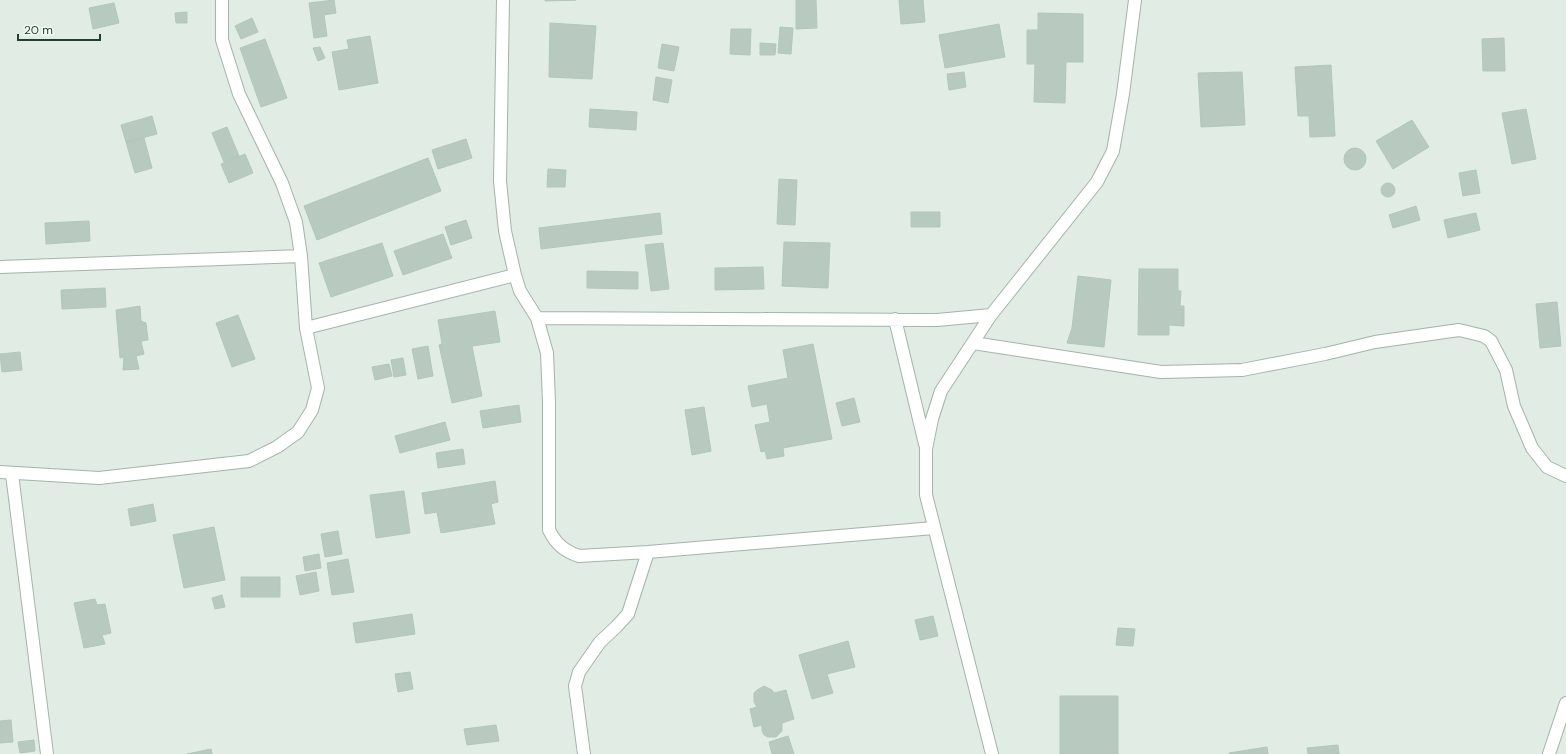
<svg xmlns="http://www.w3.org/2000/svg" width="1566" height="754" font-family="'DM Sans',sans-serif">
<rect width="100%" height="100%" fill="#e0ece4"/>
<!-- building -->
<path fill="#b8cabf" stroke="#b1c7b9" d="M334 0 336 13 324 15 327 36 314 38 309 3Z
M545 0H576L545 1Z
M796 0H816L817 28 796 29Z
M899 0H923L925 22 901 24Z
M114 3 119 23 93 29 89 8Z
M187 12V23H176L175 13Z
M1038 13 1083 14V62H1066L1065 103 1034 102 1035 64H1027V30H1038Z
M252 18 258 32 241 39 235 26Z
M550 23 596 26 592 79 549 77Z
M999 24 1005 57 945 68 939 35Z
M780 27 793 28 791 54 778 53Z
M731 29H751L750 55 730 54Z
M370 36 378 83 339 90 332 52 349 49 347 40Z
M1504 38 1505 71H1483L1482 39Z
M265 39 287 98 261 107 240 48Z
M760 43 776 44 775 55H760Z
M662 44 679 47 674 71 658 68Z
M320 47 325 58 318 61 313 48Z
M1331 65 1335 136 1310 137 1309 116H1298L1295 67Z
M964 72 966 87 949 90 947 74Z
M1242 72 1245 125 1201 127 1198 73Z
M656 77 672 80 668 103 653 100Z
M590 109 637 112 636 130 589 127Z
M1526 109 1536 159 1512 164 1502 113Z
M152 116 157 134 126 142 121 125Z
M1412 120 1429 147 1393 169 1376 141Z
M227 127 239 156 224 162 212 133Z
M144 138 152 168 135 173 126 142Z
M466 139 472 158 438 169 432 150Z
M1344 159a11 11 0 1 1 22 0a11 11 0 1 1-22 0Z
M245 154 253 173 229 183 221 164Z
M428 158 441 191 317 240 304 206Z
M548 169 566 170 565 187H547Z
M1476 170 1480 193 1463 196 1459 173Z
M779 179 797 180 795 225 777 224Z
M1381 190a7 7 0 1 1 14 0a7 7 0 1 1-14 0Z
M1416 206 1420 220 1393 228 1389 215Z
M911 212H940V227H911Z
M660 213 662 234 541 249 539 228Z
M1476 213 1480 230 1448 238 1444 220Z
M466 220 472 238 451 245 445 227Z
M89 221 90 241 46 244 45 223Z
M443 234 452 258 403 275 394 251Z
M784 242 830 243 828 288 782 286Z
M382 243 393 276 331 297 319 263Z
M663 243 669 289 651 291 645 245Z
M763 267 764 289 715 290V268Z
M1139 269H1178V291H1181L1180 306H1184V326L1169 325V335H1138Z
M587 271 638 272V289L587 288Z
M1078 276 1111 280 1104 347 1067 343 1072 328Z
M105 288 106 307 62 309 61 290Z
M1557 302 1561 346 1540 348 1536 304Z
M140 306 141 321 146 323 148 340 141 341 144 354 136 356 139 369 123 370 124 357 120 358 116 310Z
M495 311 500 342 472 346 482 396 452 403 439 345 442 344 438 320Z
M238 315 255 359 232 367 216 323Z
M813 344 832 439 783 448 784 456 767 459 765 451 761 452 755 425 770 422 767 404 752 407 748 386 788 378 783 350Z
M428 346 433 376 418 379 412 349Z
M20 352 22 370 2 372 0 354Z
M403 358 406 375 394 377 391 360Z
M389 364 392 376 375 380 372 367Z
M854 398 860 422 842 426 836 403Z
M519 405 521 422 483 428 480 411Z
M704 407 711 451 692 455 685 410Z
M445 422 450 440 400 453 395 436Z
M463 449 465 464 438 468 436 453Z
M495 481 498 502 491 504 495 524 441 533 437 512 425 514 422 493Z
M404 491 410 533 376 538 370 495Z
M153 504 156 521 131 526 128 509Z
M214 527 225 580 184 588 173 535Z
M338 531 342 554 325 557 321 534Z
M319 554 321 568 305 571 303 557Z
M348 559 354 592 332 595 327 563Z
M316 572 319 591 300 595 296 576Z
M241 577H280V597H241Z
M222 595 225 607 215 609 212 598Z
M95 599 97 605 105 604 111 633 102 635 105 644 84 648 74 603Z
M412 614 415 634 356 643 353 623Z
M933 616 938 636 920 640 915 620Z
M1118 628 1135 629 1133 646 1116 645Z
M848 641 855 667 827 674 833 693 812 699 799 655Z
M410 672 413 689 398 692 395 674Z
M764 686 772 690 774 693 786 690 794 719 782 723V731L776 737H768L764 735 762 731V725L754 727 750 709 757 707 754 702V693L757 690Z
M1060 696H1118V754H1060Z
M11 720 13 742 0 743V721Z
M496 725 499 741 467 745 464 729Z
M788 736 794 754H772L769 742Z
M34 740 35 751 20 753 18 742Z
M1338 745 1339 754H1308L1307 748Z
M1267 747 1268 754H1229V753Z
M211 749 212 754H187Z"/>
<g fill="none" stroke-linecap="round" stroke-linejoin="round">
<!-- minor casing -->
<g stroke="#a2b5aa" stroke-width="14">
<path id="minor" d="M503 0 500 181 505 231 515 275 520 291 537 318 547 353 549 402V530C556 544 564 551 579 556L648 552 934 528
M0 267 301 256
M991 315 941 391 932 419 926 449V495L992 754
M537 318 937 320 991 315 1097 182 1113 151 1123 94 1135 0
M895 319 925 444
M306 328 515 275
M973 343 1161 372 1242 370 1325 354 1375 342 1459 330 1484 336 1491 341 1506 370 1514 406 1532 448 1547 467 1566 476
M0 472 99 478 249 461 277 447 298 432 312 410 318 388 306 328 301 256 296 222 282 183 239 94 222 40V0
M12 474 47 754
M584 754 575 686 579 672 600 642 616 627 628 614 648 552
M1549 754 1566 703"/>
</g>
<!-- minor -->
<use href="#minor" stroke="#fff" stroke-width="12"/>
</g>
<!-- scale -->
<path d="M18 34v6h82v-6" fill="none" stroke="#1f3f2f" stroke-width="2"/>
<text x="24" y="34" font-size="12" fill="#1f3f2f" stroke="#f0f9f3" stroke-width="3" paint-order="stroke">20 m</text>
</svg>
